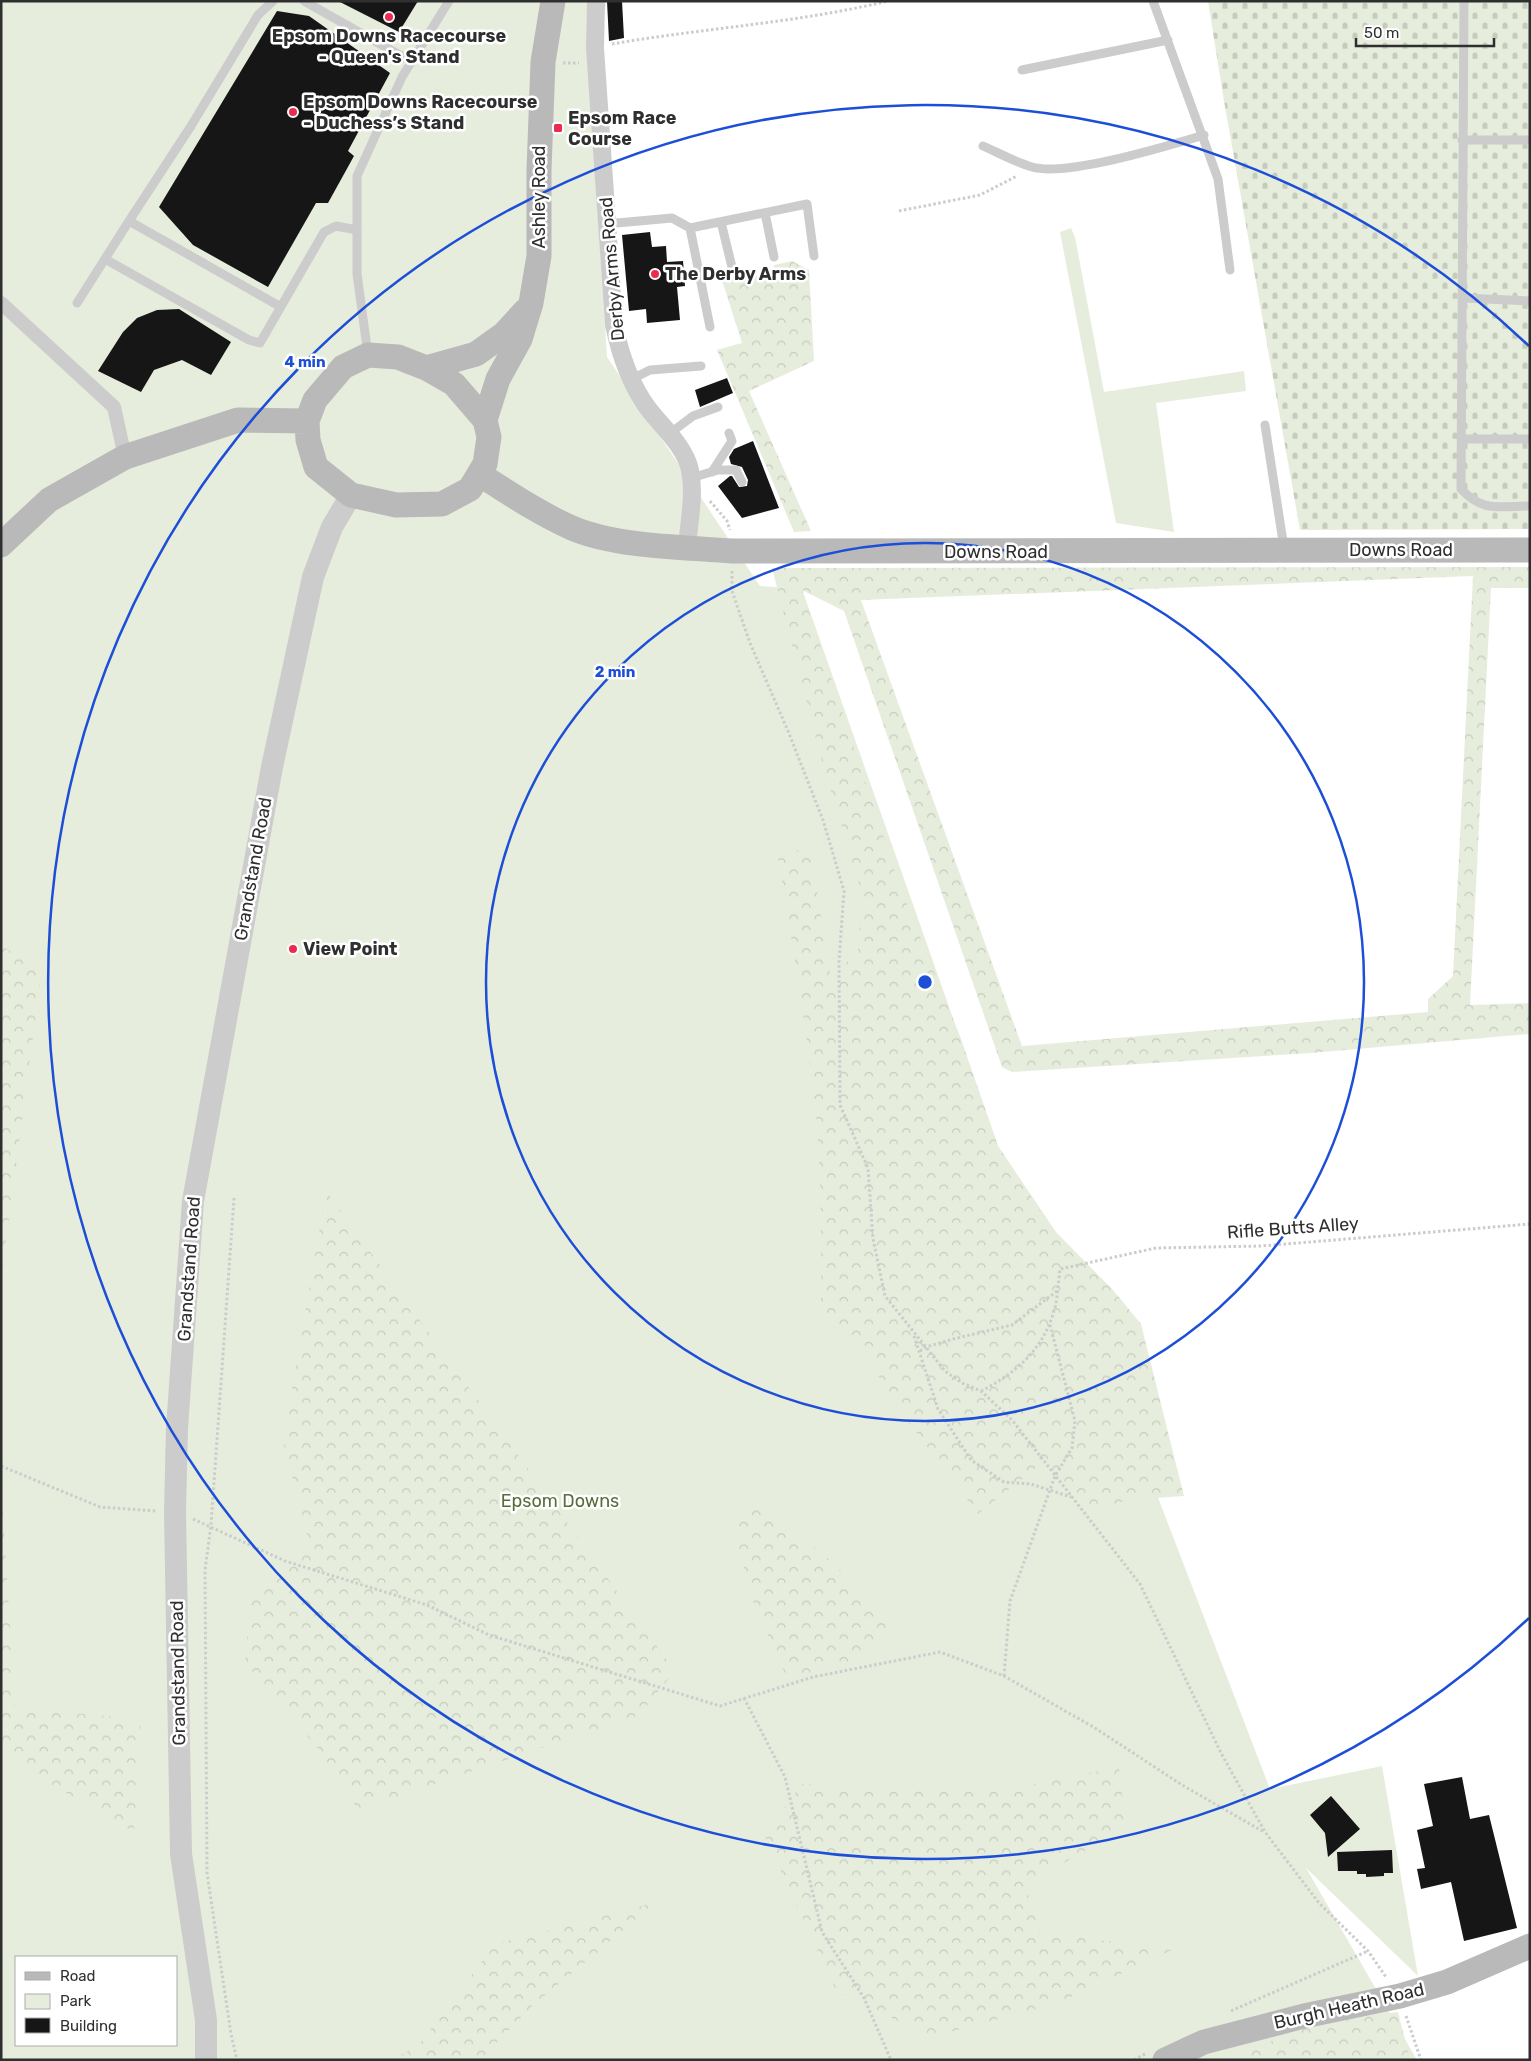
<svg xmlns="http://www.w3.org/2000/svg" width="1531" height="2061" font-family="Rubik,sans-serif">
<defs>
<pattern id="forest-crowns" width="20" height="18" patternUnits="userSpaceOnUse" patternTransform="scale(1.25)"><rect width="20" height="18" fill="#e7eddc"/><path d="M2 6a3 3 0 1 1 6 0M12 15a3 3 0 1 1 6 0" fill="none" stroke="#c6ccbd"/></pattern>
<pattern id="cemetery-stones" width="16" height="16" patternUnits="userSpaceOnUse" patternTransform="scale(1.25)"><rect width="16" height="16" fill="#e7eddc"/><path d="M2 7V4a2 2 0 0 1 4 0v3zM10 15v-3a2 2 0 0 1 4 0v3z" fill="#c6ccbd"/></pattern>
</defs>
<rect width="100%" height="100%" fill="#fff"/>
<!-- green -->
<path fill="#e7eddc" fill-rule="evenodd" d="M1 1H606L592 126 607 357 760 586 802 589 998 1146 1056 1232 1270 1789 1382 1766 1418 1976 1306 1868 1417 2060H1ZM16 1957H176V2045H16Z
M1071 228 1075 237 1104 392 1244 371 1246 391 1156 403 1174 532 1116 523 1060 232Z"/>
<!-- forest -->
<path fill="url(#forest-crowns)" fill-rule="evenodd" d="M792 261 809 270 814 361 749 391 811 531 794 532 717 350 742 343 722 280 773 274 774 265Z
M1530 567V588H1491L1470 1005 1530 1003V1034L1311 1053 1012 1072 1002 1067 844 611 802 590 900 887 961 1039 998 1146 1051 1227 1113 1290 1141 1324 1184 1496 1127 1500 1091 1512 1038 1466 978 1514 885 1391 866 1346 821 1310C821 1245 822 1180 816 1116 807 1029 792 943 778 857L810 846 831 980 858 950 862 894 822 762 772 568ZM1473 576 1453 976 1428 999V1012L1022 1046 861 600Z
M5 948 42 969 1 1280V949Z
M326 1191 675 1671 639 1715 358 1810 321 1752 245 1663 251 1596 310 1546 283 1441Z
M1 1479 15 1708 141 1719 134 1832 11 1761 1 1744Z
M756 1501 831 1561 896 1627 856 1662 787 1678 753 1601 731 1519Z
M1119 1767 1126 1828 1025 1885 1040 1932 1172 1950 1056 2004 930 2037 836 1990 764 1835 802 1784 995 1792Z
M654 1903 597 1953 534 2004 480 2060H390L417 2047 495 1944Z
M1398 2012 1410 2060H1227L1314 2023Z"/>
<!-- cemetery -->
<path fill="url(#cemetery-stones)" d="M1208 1H1530V529L1300 530 1224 101Z"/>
<!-- building -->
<path fill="#161616" d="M338 1H418L399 32Z
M607 1H622L624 38 609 41Z
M277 11 309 16 390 73 348 151 354 156 328 203H316L268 287 193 245 159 207Z
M650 232 652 247 666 246 667 262 683 261 685 286 677 287 680 320 647 323 646 309 629 311 622 235Z
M179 309 231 342 211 375 182 360 154 370 141 392 98 371 123 332 137 318 157 310Z
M727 378 733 393 700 407 695 390Z
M753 441 779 508 742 518 718 486 730 476H732L739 487 747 486 748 480 742 467 731 464 729 457 734 449Z
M1462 1777 1470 1819 1489 1815 1517 1928 1464 1941 1451 1882 1421 1889 1417 1869 1425 1868 1417 1830 1433 1826 1424 1784Z
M1331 1796 1360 1829 1328 1857 1325 1833 1310 1815Z
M1392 1850 1393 1873H1384V1876L1366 1877V1874H1357V1871H1338L1337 1852Z"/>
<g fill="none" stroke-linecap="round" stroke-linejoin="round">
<!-- path -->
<path stroke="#ccc" stroke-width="3" stroke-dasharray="2.5 2.5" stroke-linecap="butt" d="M612 44C704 28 797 23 888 1
M563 63H579
M899 211 980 195 1017 176
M710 501 727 521 730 530
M732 571V591L750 643 788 731 823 820 844 891 839 961 840 1105 868 1168 873 1239 885 1296 945 1371 962 1383 981 1391 1012 1420 1140 1584 1221 1753 1265 1832 1319 1903 1368 1951 1386 1977
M234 1198 211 1525 205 1570 207 1873 231 2034 237 2060
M914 1336 938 1409 971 1460 1004 1482 1031 1484 1071 1497
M920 1351 926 1347 953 1339 1012 1325 1057 1291
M981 1391C1013 1375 1042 1351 1053 1314 1058 1300 1058 1284 1060 1269L1156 1248 1261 1246 1530 1224
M1 1466 100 1507 156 1511
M193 1519 285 1561 427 1605 489 1635 720 1706 813 1677 940 1652 1004 1676 1095 1728 1182 1785 1264 1832
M1004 1676 1010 1601 1055 1476 1072 1448 1075 1421 1050 1325
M744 1698 785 1777 822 1932 864 1998 891 2060
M1231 2011 1368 1951
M1406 2016 1421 2060
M1134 2060 1145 2054"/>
<!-- service -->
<path stroke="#ccc" stroke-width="9" d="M273 1 258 15 191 126 129 221 281 307
M304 1 412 62
M1153 1 1218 179 1230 270
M1464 1 1461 489C1483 513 1500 506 1530 506
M1022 70 1168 40
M1462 140H1530
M983 146C999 153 1015 162 1032 167 1066 177 1167 146 1204 135
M765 213 774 257
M721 222 732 267
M606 224 672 218 690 228 807 204 814 256
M690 228 710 327
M105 259 249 340 260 343 324 232 336 226 357 230
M1462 298 1530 301
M77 303 129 221
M368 355 357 274V176L402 77 449 1
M632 379 650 370 701 366
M1265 425 1284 548
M669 434 693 416 718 407
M1461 439H1530
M712 472 732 441 729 433
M691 478 718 470H736L742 482"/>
<!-- pedestrian -->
<path stroke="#ccc" stroke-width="14" d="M1 303 114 407 125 457"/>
<!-- minor -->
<path stroke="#ccc" stroke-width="18" d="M596 1 595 48 614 325C620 354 630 383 647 407 661 426 685 446 690 470 695 495 689 522 687 547"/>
<!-- tertiary -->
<path stroke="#ccc" stroke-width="22" d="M206 2060V2020L181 1854 175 1512 177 1428 193 1201 272 767 313 577 332 527 351 495"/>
<!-- secondary -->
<path stroke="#b9b9b9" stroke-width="25" d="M368 355 398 357 426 368 454 384 485 420 489 437 485 464 470 489 442 504 396 505 351 495 316 467 308 440 307 421 315 400 343 367Z
M426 368 476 354 504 334 525 311
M485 420 498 379 520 339 531 303 539 256V170L543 62 553 1
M479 474C509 493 540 514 572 528 616 547 684 547 732 551L1530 550
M1 545 49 500 125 457 238 420 307 421
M1165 2060 1204 2042 1304 2016 1400 1996 1447 1982 1530 1946"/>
</g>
<!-- distance rings -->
<g fill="none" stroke="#1d4ed8" stroke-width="2.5">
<circle cx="925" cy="982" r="439"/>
<path d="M1529 1618A877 877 0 1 1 1529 346"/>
</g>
<!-- markers -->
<g fill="#ed2a50" stroke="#fff" stroke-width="2">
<circle cx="389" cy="17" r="5"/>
<circle cx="293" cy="112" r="5"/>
<rect x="553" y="123" width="10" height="10" rx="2.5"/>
<circle cx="655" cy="274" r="5"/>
<circle cx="293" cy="949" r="5"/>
</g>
<g text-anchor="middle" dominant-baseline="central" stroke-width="5" stroke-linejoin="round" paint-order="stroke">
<!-- poi labels -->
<g font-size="18" font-weight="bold" fill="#2f2f2f" stroke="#fff" text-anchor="start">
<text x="389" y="36" text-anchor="middle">Epsom Downs Racecourse<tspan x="389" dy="21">- Queen's Stand</tspan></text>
<text x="303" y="102">Epsom Downs Racecourse<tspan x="303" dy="21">- Duchess’s Stand</tspan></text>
<text x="568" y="118">Epsom Race<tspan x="568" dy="21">Course</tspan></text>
<text x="665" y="274">The Derby Arms</text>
<text x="303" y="949">View Point</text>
</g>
<!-- street labels -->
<g font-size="18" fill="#2f2f2f" stroke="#fff">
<text transform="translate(539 197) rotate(-90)">Ashley Road</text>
<text transform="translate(612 269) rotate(-95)">Derby Arms Road</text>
<text x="1401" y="550">Downs Road</text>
<text x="996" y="552">Downs Road</text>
<text transform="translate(253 869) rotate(-80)">Grandstand Road</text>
<text transform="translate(1293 1228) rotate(-4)">Rifle Butts Alley</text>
<text transform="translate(189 1269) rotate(-86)">Grandstand Road</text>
<text transform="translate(178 1673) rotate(-91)">Grandstand Road</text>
<text transform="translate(1349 2006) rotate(-13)">Burgh Heath Road</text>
</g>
<!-- park labels -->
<g font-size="18" fill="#586d3a" stroke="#fff">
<text x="560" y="1501">Epsom Downs</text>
</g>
</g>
<circle cx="925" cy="982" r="8" fill="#1d4ed8" stroke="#fff" stroke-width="2.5"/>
<g font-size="15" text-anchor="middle" font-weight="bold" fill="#1d4ed8" stroke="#fff" stroke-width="5" stroke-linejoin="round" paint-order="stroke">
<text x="305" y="367">4 min</text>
<text x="615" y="677">2 min</text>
</g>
<!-- border -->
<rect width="1531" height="2061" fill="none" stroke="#2f2f2f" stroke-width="5"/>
<!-- legend -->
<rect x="15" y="1956" width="162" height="90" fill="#ffffff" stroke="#acacac"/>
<rect x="25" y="1972" width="25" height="8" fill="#b9b9b9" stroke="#acacac"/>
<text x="60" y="1981" font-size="15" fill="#2f2f2f">Road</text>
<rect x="25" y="1994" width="25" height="15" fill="#e7eddc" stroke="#acacac"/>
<text x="60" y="2006" font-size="15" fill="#2f2f2f">Park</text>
<rect x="25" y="2018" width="25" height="15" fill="#161616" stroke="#acacac"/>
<text x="60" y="2031" font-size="15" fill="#2f2f2f">Building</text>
<!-- scale -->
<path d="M1356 38v8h138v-8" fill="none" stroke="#2f2f2f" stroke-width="2.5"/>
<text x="1364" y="38" font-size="15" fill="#2f2f2f" stroke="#ffffff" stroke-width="4" paint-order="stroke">50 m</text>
</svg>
